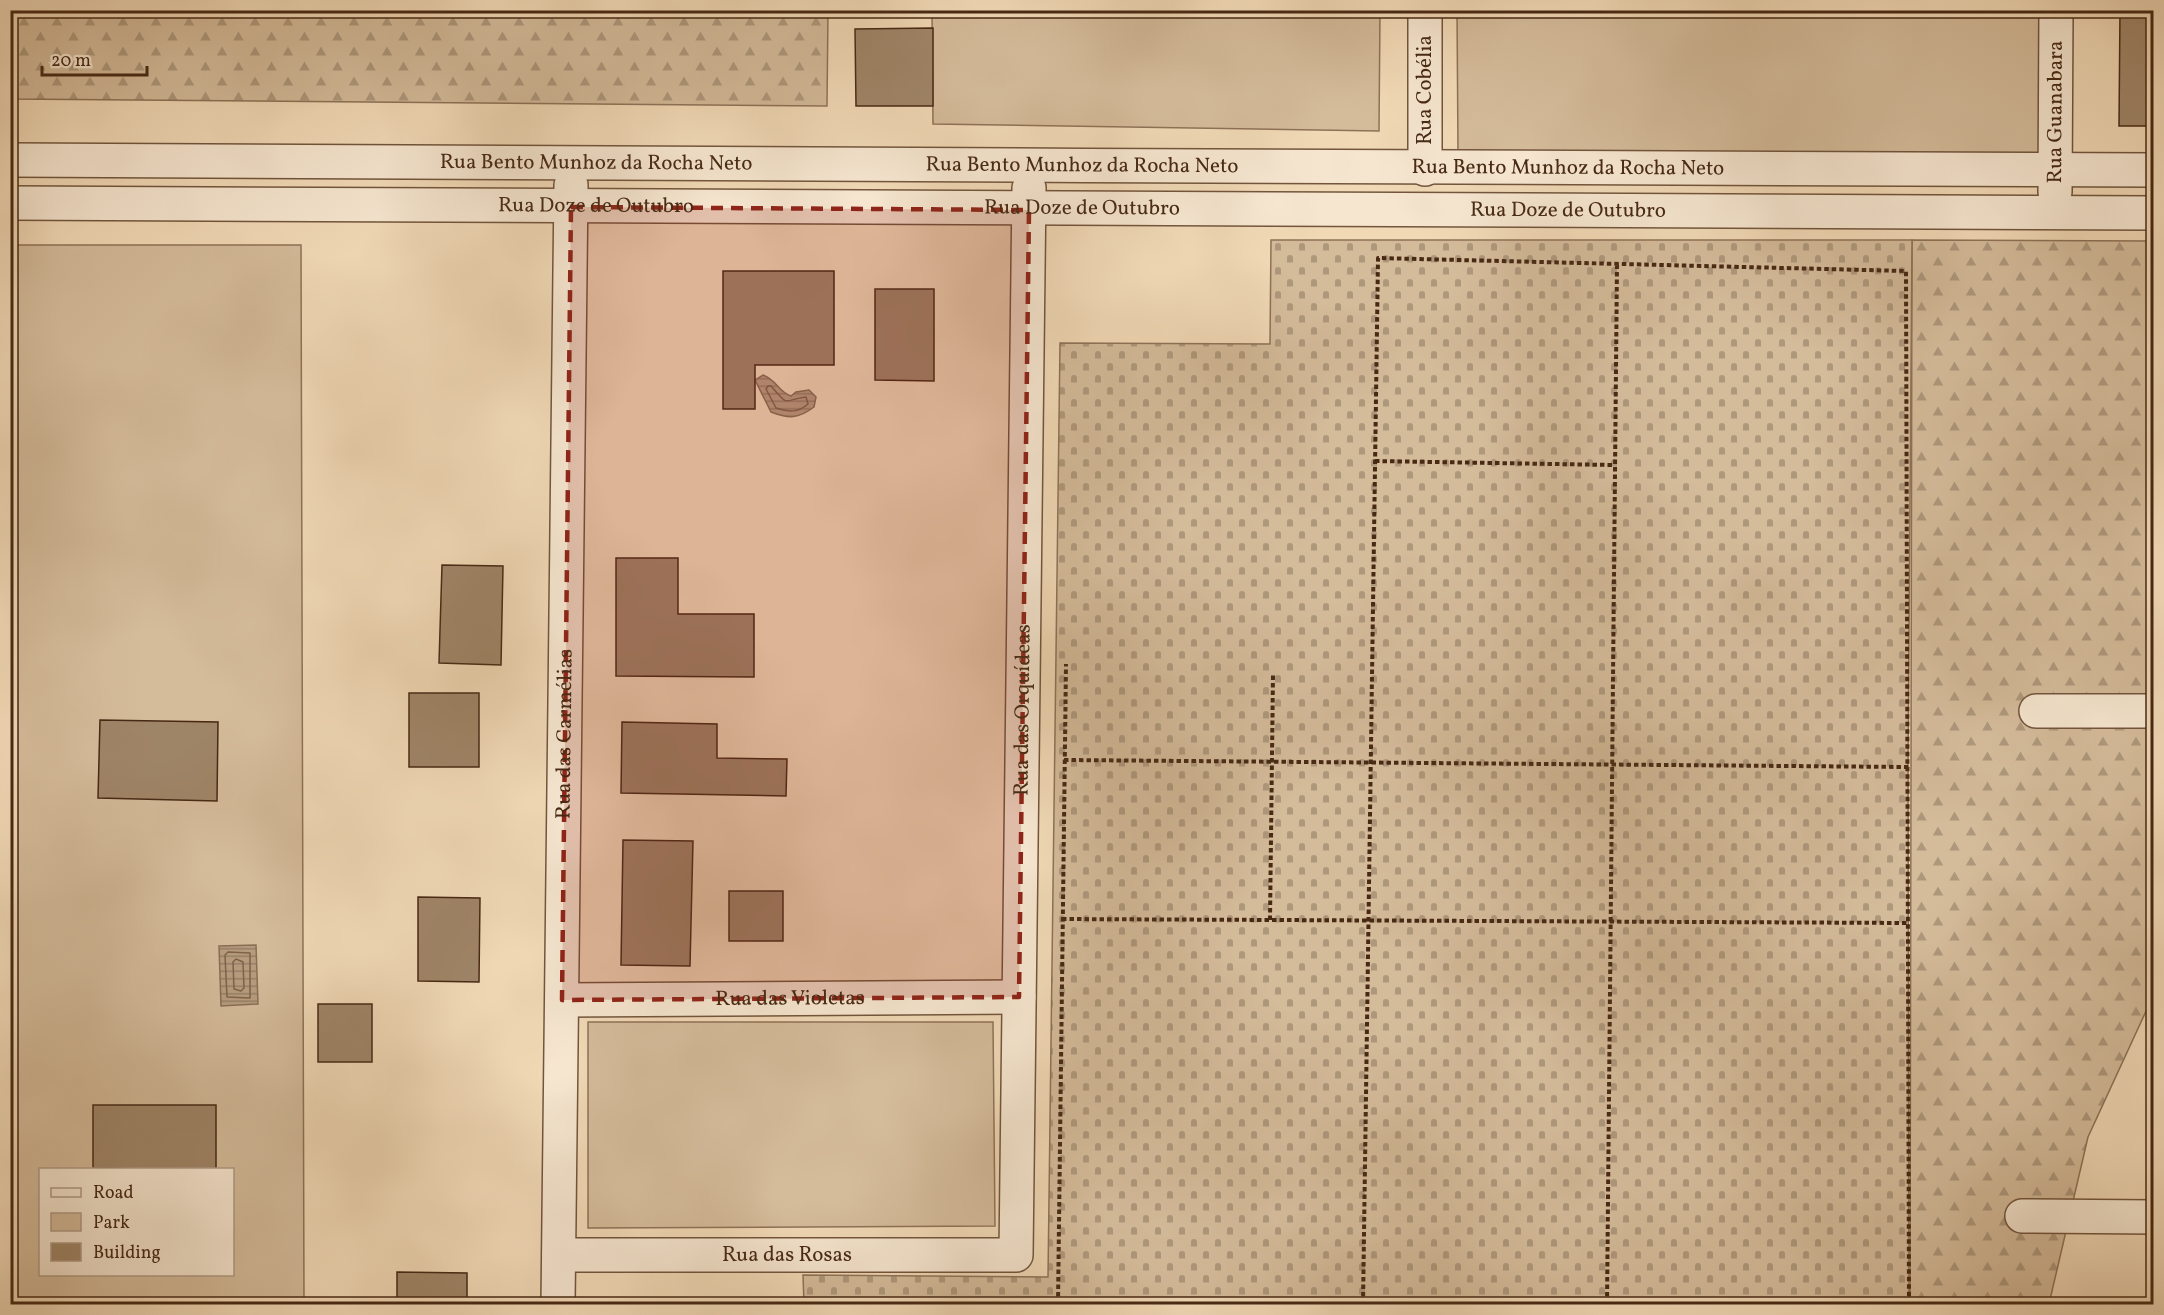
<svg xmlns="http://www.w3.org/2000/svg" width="2164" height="1315" font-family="Vollkorn,serif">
<defs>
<pattern id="forest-firs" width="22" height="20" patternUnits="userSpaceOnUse" patternTransform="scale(1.5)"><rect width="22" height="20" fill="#d4bb9a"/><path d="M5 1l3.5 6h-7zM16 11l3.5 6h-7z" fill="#ae987c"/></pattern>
<pattern id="cemetery-stones" width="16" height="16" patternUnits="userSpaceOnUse" patternTransform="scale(1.5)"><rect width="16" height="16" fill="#d4bb9a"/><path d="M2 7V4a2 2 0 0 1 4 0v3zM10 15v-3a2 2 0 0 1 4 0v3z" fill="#ae987c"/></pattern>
<pattern id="water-rules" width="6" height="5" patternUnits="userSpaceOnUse" patternTransform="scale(1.5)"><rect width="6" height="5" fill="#b79d7f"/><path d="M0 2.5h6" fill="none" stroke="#978067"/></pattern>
</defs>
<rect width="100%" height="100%" fill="#f1d9b6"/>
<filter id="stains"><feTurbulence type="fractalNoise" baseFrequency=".00333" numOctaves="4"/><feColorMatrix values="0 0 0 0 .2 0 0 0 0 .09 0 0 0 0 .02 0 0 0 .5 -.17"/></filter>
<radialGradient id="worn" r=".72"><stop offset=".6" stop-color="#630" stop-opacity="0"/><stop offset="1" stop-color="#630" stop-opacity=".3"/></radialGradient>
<!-- green -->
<path fill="#d4bb9a" stroke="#8e7257" stroke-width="1.5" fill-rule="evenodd" d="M932 11H1380L1379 131 933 124Z
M1457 11H2043L2044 159 2000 161 1458 151Z
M10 245H301L304 1304H11ZM40 1170H232V1274H40Z
M588 1022H993L995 1226 588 1228Z"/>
<!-- forest -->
<path fill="url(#forest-firs)" stroke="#8e7257" stroke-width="1.5" d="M11 10 828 11 827 106 11 99Z
M1912 240 2153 241V996L2088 1137 2049 1304H1910Z"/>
<!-- cemetery -->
<path fill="url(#cemetery-stones)" stroke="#8e7257" stroke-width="1.5" d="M1271 240H1912L1908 767 1909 1304H804L803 1275 1048 1277 1060 343 1270 344Z"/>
<!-- water -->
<path fill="url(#water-rules)" stroke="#8a6f54" stroke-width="1.5" d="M763 375C777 380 779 393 791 396L796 392 809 390 816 397 814 407C798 419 789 419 771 412L755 380Z
M256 945 258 1004 221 1006 219 946Z"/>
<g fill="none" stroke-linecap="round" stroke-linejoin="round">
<!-- shore -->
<path stroke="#7f634a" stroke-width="1.5" d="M768 386H771C790 408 782 400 806 397L808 404C798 413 789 412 776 408L766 389Z
M228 952 250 953V998L227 997 225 955Z
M236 959 243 962 244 988 241 991 234 989 233 962Z"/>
</g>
<!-- building -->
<path fill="#9f8568" stroke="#472914" stroke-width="1.5" d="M2120 10H2154V126H2119Z
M933 28V106H856L855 29Z
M723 271H834V365H755V409H723Z
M875 289H934V381L875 380Z
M616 558H678V614H754V677L616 676Z
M442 565 503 566 501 665 439 663Z
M409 693H479V767H409Z
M100 720 218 722 217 801 98 798Z
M622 722 717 724V758L787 759 786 796 621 793Z
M623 840 693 841 690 966 621 965Z
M729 891H783V941H729Z
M418 897 480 898 479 982 418 981Z
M318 1004H372V1062H318Z
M93 1105H216V1170L93 1168Z
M397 1272 467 1273V1304H397Z"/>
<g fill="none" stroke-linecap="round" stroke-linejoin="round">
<!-- street casing -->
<g stroke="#72553c" stroke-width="36">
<g id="street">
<path id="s1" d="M10 160C725 163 1439 168 2154 170"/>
<path d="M1425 169V10"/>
<path id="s2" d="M2055 192 2056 10"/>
<path id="s3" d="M10 203 2154 213"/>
<path d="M2036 711H2154"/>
<path id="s4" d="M562 1000 1019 997"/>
<path d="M2022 1216 2154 1217"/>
<path id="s5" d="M559 1255H1016L1029 188"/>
<path id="s6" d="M558 1304 571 185"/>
</g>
</g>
<!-- path -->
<path stroke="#472914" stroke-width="4" stroke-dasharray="4.5 3" stroke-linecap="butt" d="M1375 461 1614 465
M1064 760 1908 767
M1062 919 1908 923
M1270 920 1273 674
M1058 1304 1066 664
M1363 1304 1378 258 1906 271 1909 1304
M1607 1304 1617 264"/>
<!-- street -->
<use href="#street" stroke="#f6e6d0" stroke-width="33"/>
</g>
<!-- marked area -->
<path fill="#8f2418" fill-opacity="0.2" stroke="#8f2418" stroke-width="4.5" stroke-dasharray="12 8" stroke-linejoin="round" d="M571 207 1029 210 1019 997 562 1000Z"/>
<g text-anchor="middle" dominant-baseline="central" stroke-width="6" stroke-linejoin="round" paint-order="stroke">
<!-- street labels -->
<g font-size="21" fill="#472914" stroke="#f6e6d0">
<text transform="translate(1425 90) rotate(-90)">Rua Cobélia</text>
<text stroke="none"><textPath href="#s2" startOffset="80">Rua Guanabara</textPath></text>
<text stroke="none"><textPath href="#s1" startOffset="586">Rua Bento Munhoz da Rocha Neto</textPath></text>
<text stroke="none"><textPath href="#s1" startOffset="1072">Rua Bento Munhoz da Rocha Neto</textPath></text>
<text stroke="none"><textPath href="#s1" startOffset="1558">Rua Bento Munhoz da Rocha Neto</textPath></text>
<text stroke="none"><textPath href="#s3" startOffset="586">Rua Doze de Outubro</textPath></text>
<text stroke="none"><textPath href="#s3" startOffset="1072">Rua Doze de Outubro</textPath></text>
<text stroke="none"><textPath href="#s3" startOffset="1558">Rua Doze de Outubro</textPath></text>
<text stroke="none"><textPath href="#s5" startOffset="1002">Rua das Orquídeas</textPath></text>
<text stroke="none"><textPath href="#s6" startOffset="570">Rua das Carmélias</textPath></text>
<text stroke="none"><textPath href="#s4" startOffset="228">Rua das Violetas</textPath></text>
<text stroke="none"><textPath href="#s5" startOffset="228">Rua das Rosas</textPath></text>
</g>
</g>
<!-- margin -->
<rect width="2164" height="1315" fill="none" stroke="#f1d9b6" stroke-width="36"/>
<rect x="12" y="12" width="2140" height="1291" fill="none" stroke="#472914" stroke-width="3"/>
<rect x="18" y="18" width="2128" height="1279" fill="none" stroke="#472914" stroke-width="1.5"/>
<!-- legend -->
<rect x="39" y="1168" width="195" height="108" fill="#f6e6d0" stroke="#b09a85" stroke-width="1.5"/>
<rect x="51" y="1188" width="30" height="9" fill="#f6e6d0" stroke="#b09a85" stroke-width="1.5"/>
<text x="93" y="1198" font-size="18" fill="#472914">Road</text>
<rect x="51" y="1213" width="30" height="18" fill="#d4bb9a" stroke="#b09a85" stroke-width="1.5"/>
<text x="93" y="1228" font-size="18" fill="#472914">Park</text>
<rect x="51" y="1243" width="30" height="18" fill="#9f8568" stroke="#b09a85" stroke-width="1.5"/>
<text x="93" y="1258" font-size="18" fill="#472914">Building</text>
<!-- scale -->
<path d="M42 66v9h105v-9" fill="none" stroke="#472914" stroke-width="3"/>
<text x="51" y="66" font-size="18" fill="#472914" stroke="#f6e6d0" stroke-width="4.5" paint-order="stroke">20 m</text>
<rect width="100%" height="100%" filter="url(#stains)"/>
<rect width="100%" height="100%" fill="url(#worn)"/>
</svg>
